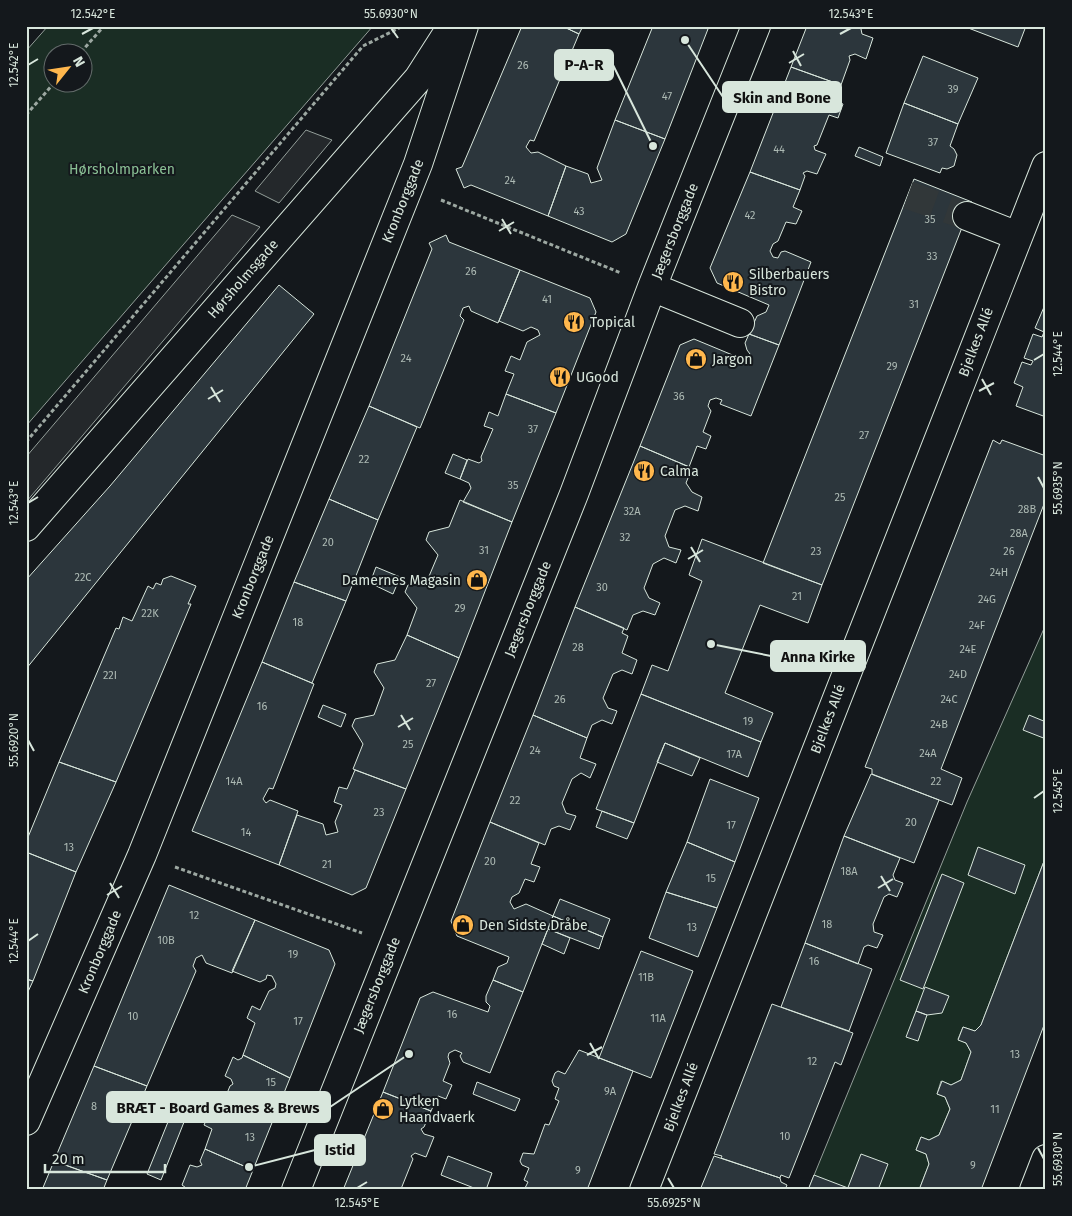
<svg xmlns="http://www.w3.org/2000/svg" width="1072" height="1216" font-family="'Fira Sans',sans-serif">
<rect width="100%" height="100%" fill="#14181c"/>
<!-- green -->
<path fill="#1a2d24" stroke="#939e99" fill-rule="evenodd" d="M48 26H373L26 426V51ZM52 52H82V82H52Z
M1046 624V856L981 1025 975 1031 963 1027 958 1039 966 1043 971 1052 961 1080 951 1085 941 1081 937 1094 945 1097 950 1109 939 1135 929 1140 921 1137 916 1150 926 1154 929 1164 919 1190H808L967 802Z"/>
<!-- parking -->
<path fill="#24282b" stroke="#939e99" d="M306 130 332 140 279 203 255 191Z
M232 215 260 227 26 502V457Z"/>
<!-- building -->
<path fill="#2c363c" stroke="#d8e6dc" d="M522 26H562L579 34 534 141 530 140 526 147 531 153 538 152 566 166 548 216 471 185 464 188 456 169 462 167Z
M562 26H583L579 34Z
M653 26H702L708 29 665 139 615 120Z
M807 26H864L861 29 862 34 873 38 866 59 855 54 849 56 850 60 841 85 791 67Z
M963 26H1026L1018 47Z
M923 56 978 78 958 124 904 103Z
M791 67 841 85 835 101 843 104 838 118 829 115 817 145 814 146 815 150 826 154 817 174 807 171 803 173 805 176 800 190 750 172Z
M904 103 958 124 950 146 954 149 957 155 954 166 947 169 942 168 940 173 886 153Z
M615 120 665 139 626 234 612 242 548 216 566 166 588 174 591 183 602 180 597 168Z
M859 147 883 157 880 166 855 156Z
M750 172 800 190 793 207 802 211 796 224 786 222 778 241 773 244 770 251 773 257 778 258 781 252 785 251 811 262 779 345 749 334 757 316 766 312 769 305 717 283 710 268Z
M914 179 972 202 822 585 763 563Z
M446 235 449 242 520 270 498 323 471 311 469 306 463 308 460 316 464 320 420 428 369 406 432 249 429 243Z
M520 270 590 298 596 312 556 413 506 394 514 374 505 371 511 356 520 360 527 342 540 335 538 330 531 327 523 331 499 321Z
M279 285 314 314 26 669V580L110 486Z
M1044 307 1046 308V417L1016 406 1023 387 1014 383 1022 362 1031 365 1033 361 1024 358 1033 334 1042 337 1044 332 1035 328Z
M749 334 779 345 751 416 720 404 722 400 716 398 710 400 708 406 711 411 703 432 711 436 706 449 697 446 689 467 640 446 680 345 694 339 747 361 750 354 747 350 745 343Z
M506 394 556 413 512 522 463 502 471 488 469 483 460 479 468 459 479 463 482 461 481 457 493 429 484 426 489 412 498 416Z
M369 406 417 427 378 520 329 499Z
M993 440 1000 444 1002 440 1046 456V499L941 769 962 778 952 805 872 774V769L865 767Z
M640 446 692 468 686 483 692 492 702 497 698 511 685 506 675 510 665 536 669 547 681 550 676 563 664 558 653 564 644 588 649 598 660 603 655 615 643 611 633 615 627 630 575 607Z
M453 454 467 460 460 479 445 473Z
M329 499 378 520 346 601 294 582Z
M460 500 512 522 459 658 407 635 417 608 405 592 408 585 427 581 438 555 426 540 429 532 449 527Z
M702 539 822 585 808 623 760 605 725 693 773 713 761 742 641 694 652 665 668 671 702 581 689 575Z
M376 567 400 577 393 594 370 583Z
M171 576 196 586 188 604H191L116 782 59 762 116 628 119 629 123 617 132 621 148 586 153 589 156 583 161 585 163 579Z
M294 582 346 601 312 683 262 662Z
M575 607 624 628 622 633 628 636 622 653 637 660 632 674 622 670 613 674 603 698 608 708 617 711 612 724 602 720 592 725 587 738 533 715Z
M407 635 459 658 406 789 353 769 363 744 352 726 355 719 374 715 384 688 374 672 377 664 395 660Z
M262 662 314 684 273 789 269 788 263 799 266 803 270 800 298 811 279 865 192 831Z
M641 694 761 742 748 777 665 743 634 823 596 809Z
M323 705 346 714 341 727 318 717Z
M533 715 587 738 580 758 596 764 590 778 581 773 572 779 562 803 566 813 576 816 570 830 559 826 551 829 545 845 490 822Z
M1029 715 1046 722V739L1023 730Z
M665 743 700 758 692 776 657 762Z
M59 762 116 782 76 872 26 852V842Z
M355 770 406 789 366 888 352 895 279 865 297 815 323 824 326 835 338 832 335 822 342 805 334 802 339 787 347 789Z
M871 774 939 800 914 863 844 836Z
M710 779 759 798 735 862 687 842Z
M602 811 634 823 627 839 596 827Z
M490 822 539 843 531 864 540 867 534 882 525 879 519 893 512 897 510 902 514 909 526 904 553 916 523 992 493 980 498 967 507 963 509 957 457 936 451 921Z
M844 836 900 858 893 875 895 880 903 883 897 897 889 894 884 897 873 924 874 932 883 935 877 948 868 945 864 947 858 964 805 943Z
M687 842 735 862 717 908 666 892Z
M978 847 1025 865 1015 894 968 875Z
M26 852 76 872 33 981 26 979Z
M1046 856V1020L981 1190H919L929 1164 926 1154 916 1150 921 1137 929 1140 939 1135 950 1109 945 1097 937 1094 942 1081 951 1085 961 1080 971 1052 966 1043 958 1040 963 1027 975 1031 981 1025Z
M942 874 964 883 923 989 900 980Z
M169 885 255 920 232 973 206 963 202 955 196 958 193 966 196 971 147 1086 94 1066Z
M666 892 717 908 698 957 649 938Z
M560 899 610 919 603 937 553 916Z
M553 916 603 937 599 949 548 929Z
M255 920 329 950 335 964 290 1078 243 1055 255 1023 247 1018 252 1006 260 1010 269 991 275 988 276 984 272 976 267 975 266 979 260 982 232 971Z
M548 929 570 938 564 954 542 944Z
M805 943 872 969 849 1031 781 1007Z
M641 951 693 971 651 1078 599 1058Z
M26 979 33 981 26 996Z
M493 980 523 992 490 1073 463 1062 460 1056 462 1053 455 1050 449 1053 448 1057 450 1063 443 1081 452 1085 446 1099 438 1096 431 1111 383 1092 420 998 433 992 488 1012 490 1006 486 1002V996Z
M925 987 949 996 942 1013 927 1015 916 1011Z
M772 1004 853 1033 841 1065 835 1062 789 1178 781 1175 780 1178 721 1158 722 1156 714 1154Z
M916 1011 927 1015 918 1041 906 1037Z
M579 1050 633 1071 587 1190H524L528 1182 524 1180 529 1168 522 1165 520 1161 523 1153 534 1154 545 1124 549 1125 559 1101 555 1099 559 1088 554 1086 552 1081 555 1073 558 1071 565 1074Z
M243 1055 290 1078 253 1170 205 1149 212 1129 204 1125 210 1112 218 1115 230 1086 233 1084 231 1079 225 1076 233 1057 238 1060 242 1058Z
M94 1066 147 1086 107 1180 54 1161Z
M477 1082 520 1099 515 1111 473 1094Z
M383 1092 431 1111 424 1127 421 1129 424 1134 434 1137 426 1157 415 1153 411 1156 413 1159 401 1189 404 1190H343Z
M172 1112 186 1117 161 1180 147 1174Z
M205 1149 253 1170 245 1190H189L182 1185 190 1165 197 1167 202 1165 200 1161Z
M861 1154 888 1164 878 1190H847Z
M448 1156 492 1173 486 1190H479L441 1175Z
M714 1156 780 1178 781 1182 787 1185 785 1190H700Z
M54 1161 107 1180 103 1190H42Z
M814 1175 848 1188 847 1190H808Z"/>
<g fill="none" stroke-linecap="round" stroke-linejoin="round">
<!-- minor-tunnel -->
<path stroke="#313739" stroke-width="28" stroke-dasharray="28 14" stroke-linecap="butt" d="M908 195 967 216"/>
<!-- minor casing -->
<g stroke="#d8e6dc" stroke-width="30">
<path id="minor" d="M967 216 1018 236
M652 287 740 323
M26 527 418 79 452 26
M26 1121 142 855 418 164 464 26
M296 1190 574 494 652 287 756 26
M644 1190 1046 166
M1034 1190 1046 1159"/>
</g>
<!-- path -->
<path stroke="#9da8a2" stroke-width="3" stroke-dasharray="4 2.5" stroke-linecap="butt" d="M81 52 104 26
M26 115 55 82
M441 200 621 273
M26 442 363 46 403 26
M175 867 362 933"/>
<!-- minor -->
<use href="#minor" stroke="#14181c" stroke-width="28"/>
</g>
<!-- ticks -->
<path fill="none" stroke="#d8e6dc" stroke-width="2" d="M391 28 398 38M82 34 93 28M840 34 851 28M793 51 801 66M789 63 804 54M28 65 38 59M502 219 511 234M499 231 514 222M1034 360 1044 354M982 379 991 395M211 387 220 402M979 391 994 383M208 399 223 390M1038 477 1044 488M28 503 38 497M691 547 700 562M688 559 703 550M401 715 410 730M398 727 413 718M28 740 34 751M1034 798 1044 791M881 876 890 891M110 883 119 898M878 888 893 879M107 895 122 886M28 941 38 934M590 1043 599 1059M587 1055 602 1047M1038 1148 1044 1159M668 1178 674 1188M357 1188 367 1182"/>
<!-- icons -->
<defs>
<g id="restaurant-disc" transform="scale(1.125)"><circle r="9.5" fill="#ffb74d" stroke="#14181c"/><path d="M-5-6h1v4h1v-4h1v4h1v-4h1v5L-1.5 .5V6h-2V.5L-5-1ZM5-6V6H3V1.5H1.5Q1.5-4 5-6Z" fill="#111"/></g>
<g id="shop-disc" transform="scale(1.125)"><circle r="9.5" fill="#ffb74d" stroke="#14181c"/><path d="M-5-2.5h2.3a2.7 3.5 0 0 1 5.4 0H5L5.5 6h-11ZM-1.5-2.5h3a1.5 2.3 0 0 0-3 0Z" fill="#111"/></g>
</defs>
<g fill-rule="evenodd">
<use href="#restaurant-disc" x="733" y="282"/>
<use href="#restaurant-disc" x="574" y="322"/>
<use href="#shop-disc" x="696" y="359"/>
<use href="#restaurant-disc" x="560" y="377"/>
<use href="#restaurant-disc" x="644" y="471"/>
<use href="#shop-disc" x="477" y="580"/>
<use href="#shop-disc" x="463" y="925"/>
<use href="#shop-disc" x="383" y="1109"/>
</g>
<g text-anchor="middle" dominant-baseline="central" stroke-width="4" stroke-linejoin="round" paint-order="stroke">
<!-- number labels -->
<g font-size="11" fill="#adbab4">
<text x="523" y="65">26</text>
<text x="953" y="89">39</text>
<text x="667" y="96">47</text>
<text x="933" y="142">37</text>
<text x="779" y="149">44</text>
<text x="510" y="180">24</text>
<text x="579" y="211">43</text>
<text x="750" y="215">42</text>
<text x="930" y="219">35</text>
<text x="932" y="256">33</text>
<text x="471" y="271">26</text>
<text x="547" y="299">41</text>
<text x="914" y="304">31</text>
<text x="406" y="358">24</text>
<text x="892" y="366">29</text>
<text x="679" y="396">36</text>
<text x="533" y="429">37</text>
<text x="864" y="435">27</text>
<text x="364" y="459">22</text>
<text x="513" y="485">35</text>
<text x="840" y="497">25</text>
<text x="1027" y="509">28B</text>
<text x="632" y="511">32A</text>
<text x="1019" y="533">28A</text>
<text x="625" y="537">32</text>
<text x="328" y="542">20</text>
<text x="484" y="550">31</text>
<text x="816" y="551">23</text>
<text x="1009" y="551">26</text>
<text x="999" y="572">24H</text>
<text x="83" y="577">22C</text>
<text x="602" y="587">30</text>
<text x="797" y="596">21</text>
<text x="987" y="599">24G</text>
<text x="460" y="608">29</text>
<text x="150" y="613">22K</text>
<text x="298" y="622">18</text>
<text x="977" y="625">24F</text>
<text x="578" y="647">28</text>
<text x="968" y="649">24E</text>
<text x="958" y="674">24D</text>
<text x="110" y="675">22I</text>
<text x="431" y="683">27</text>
<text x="560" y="699">26</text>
<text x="949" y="699">24C</text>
<text x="262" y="706">16</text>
<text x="748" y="721">19</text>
<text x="939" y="724">24B</text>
<text x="408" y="744">25</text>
<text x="535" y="750">24</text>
<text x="928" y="753">24A</text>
<text x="734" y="754">17A</text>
<text x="234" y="781">14A</text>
<text x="936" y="781">22</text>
<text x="515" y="800">22</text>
<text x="379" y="812">23</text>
<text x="911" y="822">20</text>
<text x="731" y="825">17</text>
<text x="246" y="832">14</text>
<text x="69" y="847">13</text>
<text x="490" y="861">20</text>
<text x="327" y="864">21</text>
<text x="849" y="871">18A</text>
<text x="711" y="878">15</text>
<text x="194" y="915">12</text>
<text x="827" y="924">18</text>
<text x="692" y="927">13</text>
<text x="166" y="940">10B</text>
<text x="293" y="954">19</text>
<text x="814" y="961">16</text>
<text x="646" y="977">11B</text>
<text x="452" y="1014">16</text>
<text x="133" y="1016">10</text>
<text x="658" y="1018">11A</text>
<text x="298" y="1021">17</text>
<text x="1015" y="1054">13</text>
<text x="812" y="1061">12</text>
<text x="271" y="1082">15</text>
<text x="610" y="1091">9A</text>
<text x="94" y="1106">8</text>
<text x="995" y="1109">11</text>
<text x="785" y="1136">10</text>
<text x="250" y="1137">13</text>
<text x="973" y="1165">9</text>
<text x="578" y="1170">9</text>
</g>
<!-- park labels -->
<g font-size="14" fill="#8ac095" stroke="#14181c">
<text x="122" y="169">Hørsholmparken</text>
</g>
<!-- street labels -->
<g font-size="14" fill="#d8e6dc" stroke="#14181c">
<text transform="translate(403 201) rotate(-68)">Kronborggade</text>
<text transform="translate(675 231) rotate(-68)">Jægersborggade</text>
<text transform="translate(243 279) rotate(-49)">Hørsholmsgade</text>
<text transform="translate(976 342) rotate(-69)">Bjelkes Allé</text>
<text transform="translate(253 577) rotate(-68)">Kronborggade</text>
<text transform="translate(528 609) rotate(-68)">Jægersborggade</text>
<text transform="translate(828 719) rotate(-69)">Bjelkes Allé</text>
<text transform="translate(100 952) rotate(-67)">Kronborggade</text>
<text transform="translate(377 985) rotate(-68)">Jægersborggade</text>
<text transform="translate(681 1097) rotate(-69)">Bjelkes Allé</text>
</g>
<!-- poi labels -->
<g font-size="14" fill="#d8e6dc" stroke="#14181c" text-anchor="start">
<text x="749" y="274">Silberbauers<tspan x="749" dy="16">Bistro</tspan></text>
<text x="590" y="322">Topical</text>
<text x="712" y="359">Jargon</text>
<text x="576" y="377">UGood</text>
<text x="660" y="471">Calma</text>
<text x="461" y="580" text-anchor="end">Damernes Magasin</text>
<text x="479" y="925">Den Sidste Dråbe</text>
<text x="399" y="1101">Lytken<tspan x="399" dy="16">Haandvaerk</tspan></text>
</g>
</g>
<!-- callouts -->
<path fill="none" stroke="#d8e6dc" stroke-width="2" d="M653 146L613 65M685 40L723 97M711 644L771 656M409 1054L330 1107M249 1167L315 1150"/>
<g fill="#d8e6dc" stroke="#14181c" stroke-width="2">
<circle cx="653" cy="146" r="5"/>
<circle cx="685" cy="40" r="5"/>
<circle cx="711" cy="644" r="5"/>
<circle cx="409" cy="1054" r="5"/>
<circle cx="249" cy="1167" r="5"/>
</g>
<g fill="#d8e6dc" stroke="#d8e6dc" stroke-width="2">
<rect x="555" y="50" width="58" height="30" rx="5"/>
<rect x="723" y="82" width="118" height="30" rx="5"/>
<rect x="771" y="641" width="94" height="30" rx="5"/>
<rect x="107" y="1092" width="223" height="30" rx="5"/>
<rect x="315" y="1135" width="50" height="30" rx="5"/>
</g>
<g font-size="15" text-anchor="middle" font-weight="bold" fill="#111">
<text x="584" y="70">P-A-R</text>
<text x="782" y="103">Skin and Bone</text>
<text x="818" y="662">Anna Kirke</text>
<text x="218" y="1113">BRÆT - Board Games &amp; Brews</text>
<text x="340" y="1155">Istid</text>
</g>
<!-- border -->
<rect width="1072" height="1216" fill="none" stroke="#14181c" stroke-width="55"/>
<!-- north arrow -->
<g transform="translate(68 68) rotate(60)"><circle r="24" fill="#14181c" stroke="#626a69"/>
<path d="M0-4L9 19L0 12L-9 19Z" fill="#ffb74d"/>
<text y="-8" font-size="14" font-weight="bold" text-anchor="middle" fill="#d8e6dc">N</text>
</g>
<!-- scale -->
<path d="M45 1164v8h120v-8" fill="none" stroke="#d8e6dc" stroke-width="2.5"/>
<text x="52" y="1164" font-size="15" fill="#d8e6dc" stroke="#14181c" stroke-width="4" paint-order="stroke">20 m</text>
<rect x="28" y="28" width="1016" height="1160" fill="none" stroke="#d8e6dc" stroke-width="2"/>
<g font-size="12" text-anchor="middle" fill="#d8e6dc">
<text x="93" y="18">12.542°E</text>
<text x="391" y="18">55.6930°N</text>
<text x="851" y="18">12.543°E</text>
<text transform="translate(14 65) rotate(-90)" y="4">12.542°E</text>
<text transform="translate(1058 354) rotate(-90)" y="4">12.544°E</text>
<text transform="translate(1058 488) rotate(-90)" y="4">55.6935°N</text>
<text transform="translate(14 503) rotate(-90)" y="4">12.543°E</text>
<text transform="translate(14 740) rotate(-90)" y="4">55.6920°N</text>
<text transform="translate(1058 791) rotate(-90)" y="4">12.545°E</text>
<text transform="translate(14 941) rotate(-90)" y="4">12.544°E</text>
<text transform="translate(1058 1159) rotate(-90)" y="4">55.6930°N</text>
<text x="357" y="1207">12.545°E</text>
<text x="674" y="1207">55.6925°N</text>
</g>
</svg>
